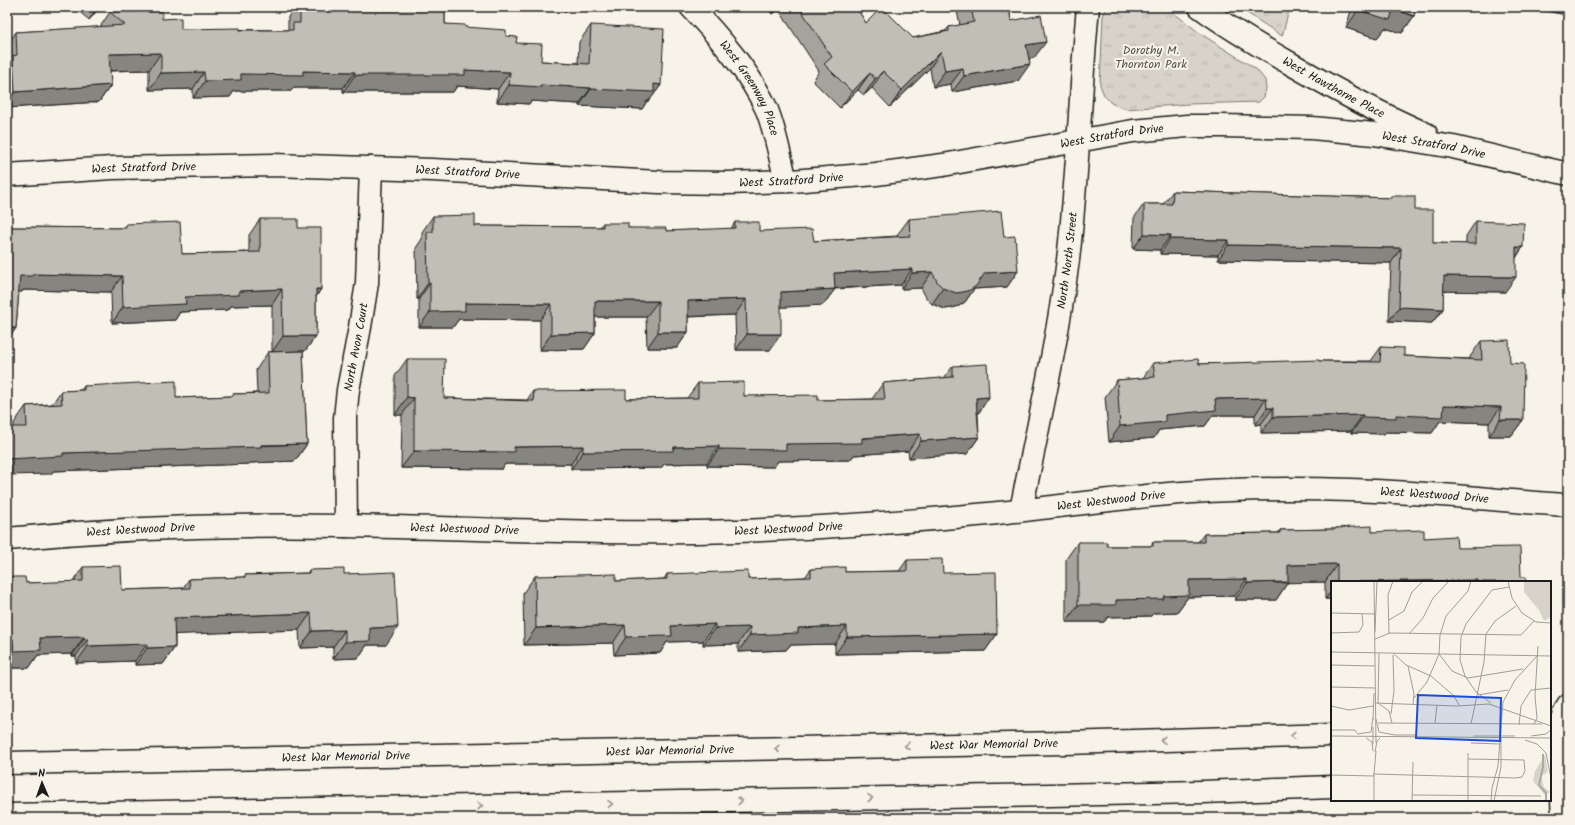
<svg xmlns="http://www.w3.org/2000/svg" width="1575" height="825" font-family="Kalam,sans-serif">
<defs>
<pattern id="park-tufts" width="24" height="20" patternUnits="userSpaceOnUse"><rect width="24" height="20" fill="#d7d3cb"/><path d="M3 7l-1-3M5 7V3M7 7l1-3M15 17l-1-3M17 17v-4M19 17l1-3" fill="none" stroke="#b8b5ae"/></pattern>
</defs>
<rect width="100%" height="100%" fill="#f7f3e8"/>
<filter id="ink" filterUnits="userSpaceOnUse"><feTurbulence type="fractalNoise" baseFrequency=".025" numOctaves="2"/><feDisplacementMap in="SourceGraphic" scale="8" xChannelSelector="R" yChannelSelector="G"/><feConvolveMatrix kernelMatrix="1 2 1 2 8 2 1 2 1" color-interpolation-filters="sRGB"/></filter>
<g filter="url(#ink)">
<!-- park -->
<path fill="url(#park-tufts)" stroke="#7a7874" d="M1107 7H1166L1201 34 1256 69 1265 80 1266 89 1264 97 1259 102 1188 104 1127 109 1120 107 1111 103 1104 95 1100 85 1103 16Z
M1238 7H1290L1282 36Z"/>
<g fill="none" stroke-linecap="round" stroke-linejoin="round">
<!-- minor casing -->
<g stroke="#1c1c1c" stroke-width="25">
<g id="minor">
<path id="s1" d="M691 7C719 37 750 72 767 110 776 133 780 158 786 181"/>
<path id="s2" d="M1200 7C1230 29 1261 47 1293 65 1336 90 1380 114 1426 134"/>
<path id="s3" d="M7 175 112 168 273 165 432 170 659 182 727 183 792 181 876 174 943 165 1133 131 1187 126H1222L1312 128 1374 134 1453 147 1568 174"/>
<path id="s4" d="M1021 510C1038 427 1057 344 1068 260 1078 176 1080 91 1088 7"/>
<path id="s5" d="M346 526 345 418 348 390 360 327 367 283 371 168"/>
<path id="s6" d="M7 539C119 528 232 524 344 526 476 528 606 535 737 531 821 528 905 522 988 514 1069 506 1149 493 1231 490 1291 488 1351 489 1411 493 1464 496 1516 502 1568 505"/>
<path d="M1563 818 1558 727 1568 706"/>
</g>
</g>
<!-- highway casing -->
<g stroke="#1c1c1c" stroke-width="25">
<g id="highway">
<path d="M1550 727 1568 726"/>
<path id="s7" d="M7 763 1065 743 1332 735"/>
<path d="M1550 780 1568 779"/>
<path d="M7 815 1203 792 1332 787"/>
</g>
</g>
<!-- minor -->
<use href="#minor" stroke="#f7f3e8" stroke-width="22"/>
<!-- highway -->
<use href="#highway" stroke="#f7f3e8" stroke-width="22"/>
</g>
<!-- wall -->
<path fill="#a5a39c" stroke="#1c1c1c" d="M74 7H100L89 20Z
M295 7H445V24L465 27 506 36 541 61 578 63 579 42 591 25 661 85 649 101H647L642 109 579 106V104L531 101 529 104 497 102 498 89 457 86 453 92H343V88H294L291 91H234L230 97 193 98V89L149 90V70L110 71 111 85 99 102 7 108V45L16 32 100 27 110 12 162 19 181 29 288 30V17Z
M556 7H569L565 12Z
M767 7H856L866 23 913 38 945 31 949 27 960 25 956 7H1009L1011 21 1034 58 1029 59 1018 81 952 92 951 84 933 87 930 68 890 107 872 88 864 95 858 90 840 108 813 81 819 71 779 10 772 14Z
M1352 7H1416L1414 16 1402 33 1385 28 1377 38 1346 28Z
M1173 191 1390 198 1391 196 1415 210 1433 243 1466 244V236L1476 221 1523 247 1516 258 1505 292 1443 291V309L1432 323 1389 321 1391 263 1218 260V255L1160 254V250L1133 249 1134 218 1144 204H1163Z
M433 216 475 226 600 227 603 223 628 228 666 231 731 229 735 222 759 231 814 241 898 236 897 235 909 219 1004 237 1018 271 1007 287 974 289 965 302 959 306 952 308 945 309 932 304 927 299 921 288 901 289V285L835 289 823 305 781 307 770 350H736L735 315 688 317V332L677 348H647L646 317H595V333L584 349 540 350V320L459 319 453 327H419V299H417L416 248 422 239V232Z
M260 219 298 228 321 289 316 297V336L305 351H303L307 444 295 461 250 463 249 464 53 471 51 474 14 427V423L26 406 52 404 61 391 81 390 84 386 176 398 232 396 233 394 257 393 256 370 268 352 299 351 272 352V305L231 306 228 310 180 312 175 320 112 323 111 292 23 290 22 292 19 291 16 328 7 341V227L123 228 126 224 182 254 249 252V235Z
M1481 341 1510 363 1523 420 1511 436H1489V423L1440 421 1432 433 1386 432 1384 434 1351 433V431L1261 433V424L1255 425V415H1213L1205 426 1159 430 1154 438 1109 442 1105 397 1117 380 1143 378 1153 363 1199 364 1319 361H1371L1381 347 1404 356 1470 359V357Z
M407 359 444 398 527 400 533 391 626 399 687 398 698 383 744 396 818 400 872 399 883 383 944 378 953 366 989 397 978 414 979 437 967 454 909 458 908 451 854 455 850 460 778 461 774 467 707 466V463L664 464 661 468 571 469V464H505L502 469 401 468 402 415H395V376Z
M1336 528 1424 538 1457 548 1521 577 1527 582H1332V599H1325V582H1288L1276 600H1235V596L1188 597 1177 612 1154 613 1151 616 1108 617 1104 622H1066V559L1078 542 1107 546H1151L1153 542H1198L1204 534 1278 533 1280 530 1335 529Z
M907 560 943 573 997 634 985 651 835 654V644L790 645 786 650 738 652V644L703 645V641L667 642 660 653 614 655 613 643 524 645 523 593 535 576 616 581 664 579 667 574 748 579 805 577 811 569 845 572 899 571Z
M83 567 122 590 183 588 189 579 244 577 245 575 308 573 309 570 344 574 386 645H367L358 658 333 659V647L300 648 299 630 175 634V647L163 664 135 665V661L76 663V656H72V654L38 655 29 668H7V577L26 583 73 582Z"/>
<!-- shaded-wall -->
<path fill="#86857f" stroke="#1c1c1c" d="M98 7H100L89 20Z
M776 7H781L779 10 772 14Z
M1525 7H1568V12L1566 15Z
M1393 9 1414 16 1402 33 1385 28 1377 38 1346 28 1358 10Z
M1046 42 1034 58 1015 61 1026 45Z
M941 51 930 68 890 107 902 90Z
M161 53 149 70 97 71 109 54Z
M1030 64 1018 81 952 92 964 76Z
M963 68 951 84 933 87 945 71Z
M465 70 510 72 498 89 457 86 453 92H343L355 75Z
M303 71 355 72 343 88H294L291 91H234L230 97 193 98 205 81 241 74Z
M883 71 872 88 864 95 875 79Z
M204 72 193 89 149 90 161 73Z
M870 73 858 90 840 108 852 92Z
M654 84 661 85 649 101H647L642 109 579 106 591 89Z
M111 85 99 102 7 108V104L15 92Z
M509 85H541L591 88 579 104 531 101 529 104 497 102Z
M1144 234 1171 235 1160 250 1133 249Z
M1170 239 1229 240 1218 255 1160 254Z
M1228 245 1401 248 1391 263 1218 260Z
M1516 247H1523L1513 262Z
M912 269 901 285 823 289 834 273Z
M1018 271 1007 287 974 289 965 302 959 306 952 308 945 309 932 304 943 288 985 273Z
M932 272 921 288 901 289 912 273Z
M33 274 122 276 111 292 23 290 22 292 9 291 20 276Z
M1444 276 1516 277 1505 292 1434 291Z
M428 283H430L419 299H417Z
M282 289 272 305 231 306 228 310 180 312 175 320 112 323 123 307 185 297 239 291Z
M316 289H321L310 305Z
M835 289 823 305 770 308 781 292Z
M746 299 735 315 676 317 688 301Z
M595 301H658L646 317H584Z
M465 303 551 304 540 320 459 319 453 327H419L430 312Z
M1399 307 1443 309 1432 323 1389 321Z
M7 328H16L7 341Z
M658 332H688L677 348H647Z
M595 333 584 349 540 350 551 334Z
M747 334H781L770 350H736Z
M283 336H316L305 351 272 352Z
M407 397 414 398 402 415H395Z
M989 397 977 415 976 398Z
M1266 398 1255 415H1213L1205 426 1159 430 1154 438 1109 442 1120 426 1165 415 1215 399Z
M1444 405 1501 407 1489 423 1440 421 1432 433 1386 432 1384 434 1351 433 1363 417Z
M1267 408H1273L1261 424 1255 425Z
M1363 415 1351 431 1261 433 1273 417Z
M1500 420H1523L1511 436H1489Z
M920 434 908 451 854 455 850 460 778 461 774 467 707 466 719 449Z
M979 437 967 454 909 458 921 441Z
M307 444 295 461 250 463 249 464 53 471 51 474 7 475V459L63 453Z
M583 446 571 464H505L502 469 401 468 414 451 514 447Z
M719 446 707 463 664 464 661 468 571 469 583 452 674 447Z
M1337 564 1325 582 1276 583 1288 565Z
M1247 579 1235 596 1188 597 1177 612 1154 613 1151 616 1108 617 1104 622H1066L1078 605 1116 600 1164 596 1189 580Z
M1478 580 1477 582H1345Z
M1288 582 1276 600H1235L1247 583Z
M1332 590V599H1325Z
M311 613 299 630 162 635 174 618Z
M715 624 703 641 667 642 660 653 614 655 626 637 671 626Z
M625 625 613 643 524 645 536 628Z
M847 626 835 644 790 645 786 650 738 652 750 635 798 628Z
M398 627 386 645H367L358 658 333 659 345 642 370 628Z
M750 627 738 644 703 645 715 628Z
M345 630 333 647 300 648 312 631Z
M997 634 985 651 835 654 847 637Z
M84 637 72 654 38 655 29 668H7V661L14 651 40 638Z
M7 639H13L7 648Z
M84 639H88L76 656H72Z
M147 644 135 661 76 663 88 646Z
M175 647 163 664 135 665 147 648Z"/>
<!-- building -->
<path fill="#c0beb5" stroke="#1c1c1c" d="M300 7H445V24L465 25V27L506 30V36L517 37 516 43 542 44 541 61 589 64 591 25 664 29 661 85 654 84V92L591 89V88L541 85V87L509 85 510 72 465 70V75H355V72L303 71V75L241 74V80L205 81 204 72 161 73V53L109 54 111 85 15 92 13 56 17 55 16 32 125 25 110 12 162 11V19L181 18V29L240 28V30H293V23H300Z
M799 7H856L866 23 882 7 913 38 949 31V27L974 22 971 7H1009L1011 21 1041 15 1046 42 1026 45 1030 64 964 76 963 68 945 71 941 51 902 90 883 71 875 79 870 73 852 92 824 64 832 57Z
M1359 7H1416L1414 16 1393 9 1390 20 1358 10Z
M1173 191 1391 198V196H1415V210H1433V243L1476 244V221L1524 223 1523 247H1516V277L1444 276 1443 309 1399 307 1401 248 1228 245 1229 240 1170 239 1171 235 1144 234V204H1172Z
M1001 211 1004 237 1015 236 1018 271 985 273 976 286 970 290 963 292 956 293 943 288 938 283 932 272 912 273V269L834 273 835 289 781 292V334H747L746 299 688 301V332H658V301H595V333L551 334V304L465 303V311L430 312V283H428L427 232H433V216L475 215V226L603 227V223H628V228H666V231L735 228V222H759V231L812 229 814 241 910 236 909 219Z
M260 219H298V228H321V289H316V336H283L282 289 239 291V295L185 297 186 304 123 307 122 276 33 274V276H20L16 328H7V227L126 228V224L180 222 182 254 260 252Z
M1509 340 1510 363 1524 364 1523 420H1500L1501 407 1444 405 1443 417 1396 415V418L1363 417V415L1273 417V408H1267L1266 398 1215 399 1216 410 1165 415V422L1120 426 1117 380 1155 377 1153 363 1198 359 1199 364 1319 360V361L1380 362 1381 347 1404 348V356L1482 360 1481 341Z
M303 351 307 444 261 445V447L63 453V456L7 459V427H27L26 406 62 404 61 391 84 390V386L176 381V398L233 396V394L269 393 268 352Z
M407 359H445L444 398 534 401 533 391 626 390V399L698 398V383L744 382V396L818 395V400L885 399 883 383 953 377V366L987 364 989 397 976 398 979 437 921 441 920 434 862 438V443L786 444V450L719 449V446L674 447 673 451 583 452V446L514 447V452L414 451V398L407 397Z
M1372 526V532L1424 530V538L1456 536 1457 548 1520 547 1521 577H1526L1527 582H1478V580L1337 582V564L1288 565V582L1247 583V579L1189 580V595L1164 596 1163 599 1116 600V605H1078V542H1107V546H1153V542H1204V534L1280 533V530L1336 529V528Z
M942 559 943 573 996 572 997 634 847 637V626L798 628V633L750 635V627L715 628V624L671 626 672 636 626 637 625 625 536 628 535 576 616 574V581L667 579V574L748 571V579L811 577V569L845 567V572L907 571V560Z
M121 566 122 590 190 588 189 579 245 577V575L309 573V570L344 569V574L395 572 398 627 370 628V641L345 642V630L312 631 311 613 174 618 175 647 147 648V644L88 646V639H84V637L40 638 41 650 14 651 13 639H7V577H25L26 583 83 581V567Z"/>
<!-- one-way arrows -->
<defs><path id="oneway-chevron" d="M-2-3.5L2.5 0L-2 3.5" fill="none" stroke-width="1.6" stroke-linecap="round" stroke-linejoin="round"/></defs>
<g stroke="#94928c">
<use href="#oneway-chevron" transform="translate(1293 736) rotate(178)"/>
<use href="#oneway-chevron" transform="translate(1163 740) rotate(178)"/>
<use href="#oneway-chevron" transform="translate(907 746) rotate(179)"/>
<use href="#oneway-chevron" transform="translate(777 749) rotate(179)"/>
<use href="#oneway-chevron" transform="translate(870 798) rotate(-1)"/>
<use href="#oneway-chevron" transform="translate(740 801) rotate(-1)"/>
<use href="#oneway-chevron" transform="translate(610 804) rotate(-1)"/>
<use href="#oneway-chevron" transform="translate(480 806) rotate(-1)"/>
</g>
</g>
<g text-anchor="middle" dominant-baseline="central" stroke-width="4" stroke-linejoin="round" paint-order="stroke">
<!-- park labels -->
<g font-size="12" fill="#545351" stroke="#f7f3e8">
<text x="1151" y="50">Dorothy M.<tspan x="1151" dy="14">Thornton Park</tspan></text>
</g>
<!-- street labels -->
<g font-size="12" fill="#1c1c1c" stroke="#f7f3e8">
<text stroke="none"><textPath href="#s2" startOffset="156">West Hawthorne Place</textPath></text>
<text stroke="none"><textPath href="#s1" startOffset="101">West Greenway Place</textPath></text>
<text stroke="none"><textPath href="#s3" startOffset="1109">West Stratford Drive</textPath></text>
<text stroke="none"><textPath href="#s3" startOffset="1433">West Stratford Drive</textPath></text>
<text stroke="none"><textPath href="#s3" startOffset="137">West Stratford Drive</textPath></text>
<text stroke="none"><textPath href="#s3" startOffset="461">West Stratford Drive</textPath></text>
<text stroke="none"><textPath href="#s3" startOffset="785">West Stratford Drive</textPath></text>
<text stroke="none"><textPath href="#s4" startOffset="254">North North Street</textPath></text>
<text stroke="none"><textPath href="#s5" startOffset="180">North Avon Court</textPath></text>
<text stroke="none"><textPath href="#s6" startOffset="1430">West Westwood Drive</textPath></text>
<text stroke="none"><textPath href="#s6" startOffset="1106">West Westwood Drive</textPath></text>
<text stroke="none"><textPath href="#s6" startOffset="782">West Westwood Drive</textPath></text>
<text stroke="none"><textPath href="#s6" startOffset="458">West Westwood Drive</textPath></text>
<text stroke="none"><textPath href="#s6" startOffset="134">West Westwood Drive</textPath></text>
<text stroke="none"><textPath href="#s7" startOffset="987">West War Memorial Drive</textPath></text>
<text stroke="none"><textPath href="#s7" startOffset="663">West War Memorial Drive</textPath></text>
<text stroke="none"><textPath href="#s7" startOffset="339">West War Memorial Drive</textPath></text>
</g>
</g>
<!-- overview -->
<g transform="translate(1331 581)">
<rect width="220" height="220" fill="#f7f3e8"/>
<path d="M193 0H220V36L213 40 208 29 193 11ZM214 174 217 191 210 195 213 206 219 211 214 214 202 200 204 190Z" fill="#d7d3cb"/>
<path fill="none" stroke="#aca9a2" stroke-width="2" d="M212 173V186L208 204 215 212V220"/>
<path fill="none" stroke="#9f9d96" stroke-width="1" d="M43 0 45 162M177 0 181 17 191 32 205 41 220 42M0 32 45 33M58 39 73 30 81 11 92 0M44 51 46 0M0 52 28 51 32 44 31 33M58 52 57 14 62 0M78 53 92 37 102 17 118 0M44 58 59 52 190 54 203 40M0 71 220 75M48 72 47 122 58 130 61 142M62 72 75 84 100 95 123 115 128 124M108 73 121 90 137 97 192 88M0 84 44 85M77 85 83 113 82 123M0 106 44 107M147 114 177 109M83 117 96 101 108 73 109 54 115 35 137 10 140 0M44 122 126 125 158 123 220 145M160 122 145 111 134 95 129 79 130 56 135 43 161 9 178 6M0 125 18 129 42 125M60 133 63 110 62 74M45 138 48 151 64 154M42 139 43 112M47 142 211 143M104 142 106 124M140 143 153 81 155 53 164 40 185 25M203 143 206 137 204 115 207 65M188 144 190 125 200 109 220 107M0 149H24L26 152M26 153 40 151 42 137M64 154H86M0 155 220 157M142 155H184M200 155 215 153 220 149M35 157 41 161 42 170M194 159 206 163 215 172 220 197M140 162 169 163M42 163V146M44 171 46 160 49 157M220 188V162M43 193 184 197 191 196 194 190 193 179 137 178M43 193 45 170M0 194 43 195M81 214 210 215M43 220V192M81 220 82 181M137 220V172M160 220 161 207 167 185 172 121 184 99 206 75M163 220 170 186V156"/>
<path fill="#1d4ed8" fill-opacity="0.15" stroke="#1d4ed8" stroke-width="2" d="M87 114 170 117 169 160 85 157Z"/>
<rect width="220" height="220" fill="none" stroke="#1c1c1c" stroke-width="2"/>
</g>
<!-- margin -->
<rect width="1575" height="825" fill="none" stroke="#f7f3e8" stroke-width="24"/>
<rect x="12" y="12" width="1551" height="801" fill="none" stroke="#1c1c1c" stroke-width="1.5" filter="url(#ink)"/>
<!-- north arrow -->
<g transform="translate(42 783) rotate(358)" stroke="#f7f3e8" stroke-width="3" paint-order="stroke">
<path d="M0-3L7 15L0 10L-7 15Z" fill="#1c1c1c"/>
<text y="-6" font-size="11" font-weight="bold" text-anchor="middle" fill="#1c1c1c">N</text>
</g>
</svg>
